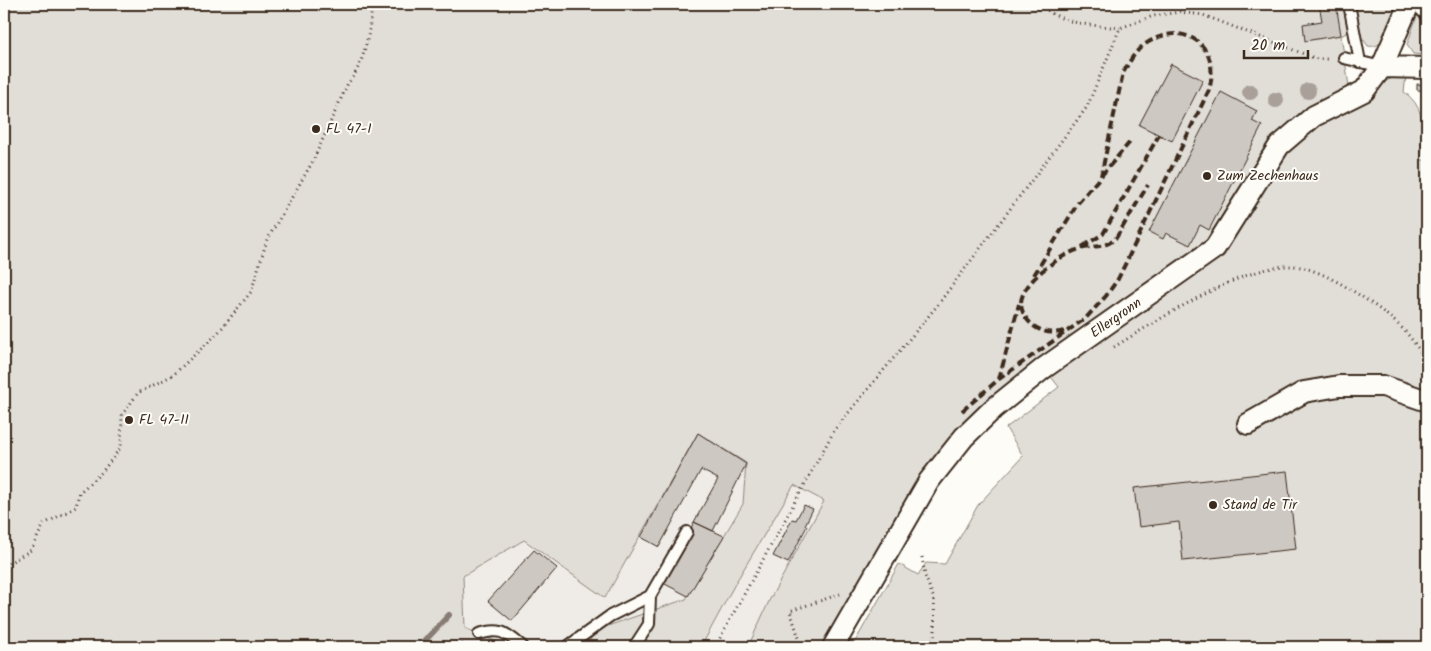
<svg xmlns="http://www.w3.org/2000/svg" width="1431" height="651" font-family="Kalam,sans-serif">
<rect width="100%" height="100%" fill="#fdfcf7"/>
<filter id="ink" filterUnits="userSpaceOnUse"><feTurbulence type="fractalNoise" baseFrequency=".02" numOctaves="2"/><feDisplacementMap in="SourceGraphic" scale="10" xChannelSelector="R" yChannelSelector="G"/><feConvolveMatrix kernelMatrix="1 2 1 2 8 2 1 2 1" color-interpolation-filters="sRGB"/></filter>
<g filter="url(#ink)">
<!-- built -->
<path fill="#efece7" d="M698 433 746 464 743 503 686 599 596 630 586 647H508L464 628 463 576 524 540 605 597Z
M794 485 824 501 770 599 748 647H701L736 582Z"/>
<!-- green -->
<path fill="#e1ded7" stroke="#8e847a" d="M4 4H1395C1394 19 1387 50 1368 46L1353 25 1348 32 1341 36 1349 86 1364 91 1397 76H1406L1404 92C1428 109 1423 134 1421 160H1427V647H852L899 564 918 575 926 563 945 564 978 505 1023 456 1006 428 1059 387 1044 368 964 437 833 647H748L770 599 824 501 794 485 736 582 701 647H586L596 630 686 599 743 504 746 463 698 433 605 598 524 540 463 576 465 628 508 647H4Z
M1421 4H1427V55L1413 54 1407 45Z"/>
<g fill="none" stroke-linecap="round" stroke-linejoin="round">
<!-- stream -->
<path stroke="#887d74" stroke-width="6" d="M419 647 449 615"/>
</g>
<!-- building -->
<path fill="#cdc8c2" stroke="#3b2a1e" d="M1319 4H1336L1341 35 1305 41 1303 24 1322 21Z
M1171 64 1203 80 1172 141 1139 125Z
M1417 84 1427 85V91L1417 90Z
M1221 92 1257 111 1252 121 1262 126 1209 230 1200 225 1190 245 1166 233 1163 239 1149 232Z
M698 433 746 464 713 531 694 522 718 479 701 470 659 547 641 537Z
M1287 471 1296 549 1183 561 1179 522 1139 527 1134 488Z
M804 505 813 509 805 525 807 526 788 563 773 556 792 519 796 520Z
M694 522 724 536 688 596 663 583Z
M534 550 557 568 512 621 488 601Z"/>
<g fill="none" stroke-linecap="round" stroke-linejoin="round">
<!-- service casing -->
<g stroke="#3b2a1e" stroke-width="14">
<path id="service" d="M1349 4 1360 62
M1344 58 1382 67
M650 596 687 532
M479 634C501 627 506 633 523 647
M567 647 610 616 650 596 649 624 634 647"/>
</g>
<!-- minor casing -->
<g stroke="#3b2a1e" stroke-width="24">
<path id="minor" d="M1422 4 1427 9
M1382 67 1427 68
M1248 424 1304 392 1339 386H1383L1427 401
M833 647 929 481 964 437 993 409 1044 368 1215 248 1279 146 1314 116 1364 91 1382 67 1409 4"/>
</g>
<!-- path -->
<path stroke="#3b2a1e" stroke-width="3" stroke-dasharray="1 4" stroke-linecap="butt" d="M1040 4C1060 25 1093 25 1120 28
M1114 347C1155 322 1246 263 1293 266 1325 268 1382 308 1404 330 1412 339 1420 351 1427 361
M922 557 925 576 934 599 935 631 932 647
M4 566 31 550 44 524 76 507 79 493 102 472 121 447 122 415 138 393 173 375 217 334 251 292 267 240 313 161 348 83C364 67 371 27 372 4
M458 647 466 642
M715 647 835 429 936 307 1087 107 1120 28 1153 16 1180 12 1203 15 1317 59H1329
M802 647 790 611 840 594"/>
<!-- service -->
<use href="#service" stroke="#fdfcf7" stroke-width="10"/>
<!-- minor -->
<use href="#minor" stroke="#fdfcf7" stroke-width="20"/>
<!-- rail -->
<path stroke="#3b2a1e" stroke-width="4" stroke-dasharray="8 4" stroke-linecap="butt" d="M1082 247 1103 234 1159 135
M1034 275 1078 203 1130 142
M1064 331C1053 334 1045 333 1035 327 1027 321 1022 314 1021 305 1019 283 1061 254 1080 249 1094 245 1104 249 1116 238L1148 185
M999 379 1019 304
M962 411 999 379 1086 318 1106 296 1118 279 1209 90C1222 44 1182 18 1144 45 1134 52 1129 63 1123 73L1101 176"/>
</g>
<!-- trees -->
<g fill="#a9a199">
<circle cx="1308" cy="91" r="8"/>
<circle cx="1250" cy="92" r="8"/>
<circle cx="1276" cy="100" r="8"/>
</g>
</g>
<!-- markers -->
<g fill="#3b2a1e" stroke="#fdfcf7" stroke-width="2">
<circle cx="316" cy="129" r="5"/>
<circle cx="1207" cy="176" r="5"/>
<circle cx="129" cy="420" r="5"/>
<circle cx="1213" cy="505" r="5"/>
</g>
<g text-anchor="middle" dominant-baseline="central" stroke-width="4" stroke-linejoin="round" paint-order="stroke">
<!-- poi labels -->
<g font-size="14" fill="#3b2a1e" stroke="#fdfcf7" text-anchor="start">
<text x="326" y="129">FL 47-I</text>
<text x="1217" y="176">Zum Zechenhaus</text>
<text x="139" y="420">FL 47-II</text>
<text x="1223" y="505">Stand de Tir</text>
</g>
<!-- street labels -->
<g font-size="14" fill="#3b2a1e" stroke="#fdfcf7">
<text transform="translate(1116 318) rotate(-35)">Ellergronn</text>
</g>
</g>
<!-- margin -->
<rect width="1431" height="651" fill="none" stroke="#fdfcf7" stroke-width="20"/>
<rect x="10" y="10" width="1411" height="631" fill="none" stroke="#3b2a1e" stroke-width="2" filter="url(#ink)"/>
<!-- scale -->
<path d="M1244 50v8h64v-8" fill="none" stroke="#3b2a1e" stroke-width="2.5"/>
<text x="1251" y="50" font-size="15" fill="#3b2a1e" stroke="#fdfcf7" stroke-width="4" paint-order="stroke">20 m</text>
</svg>
